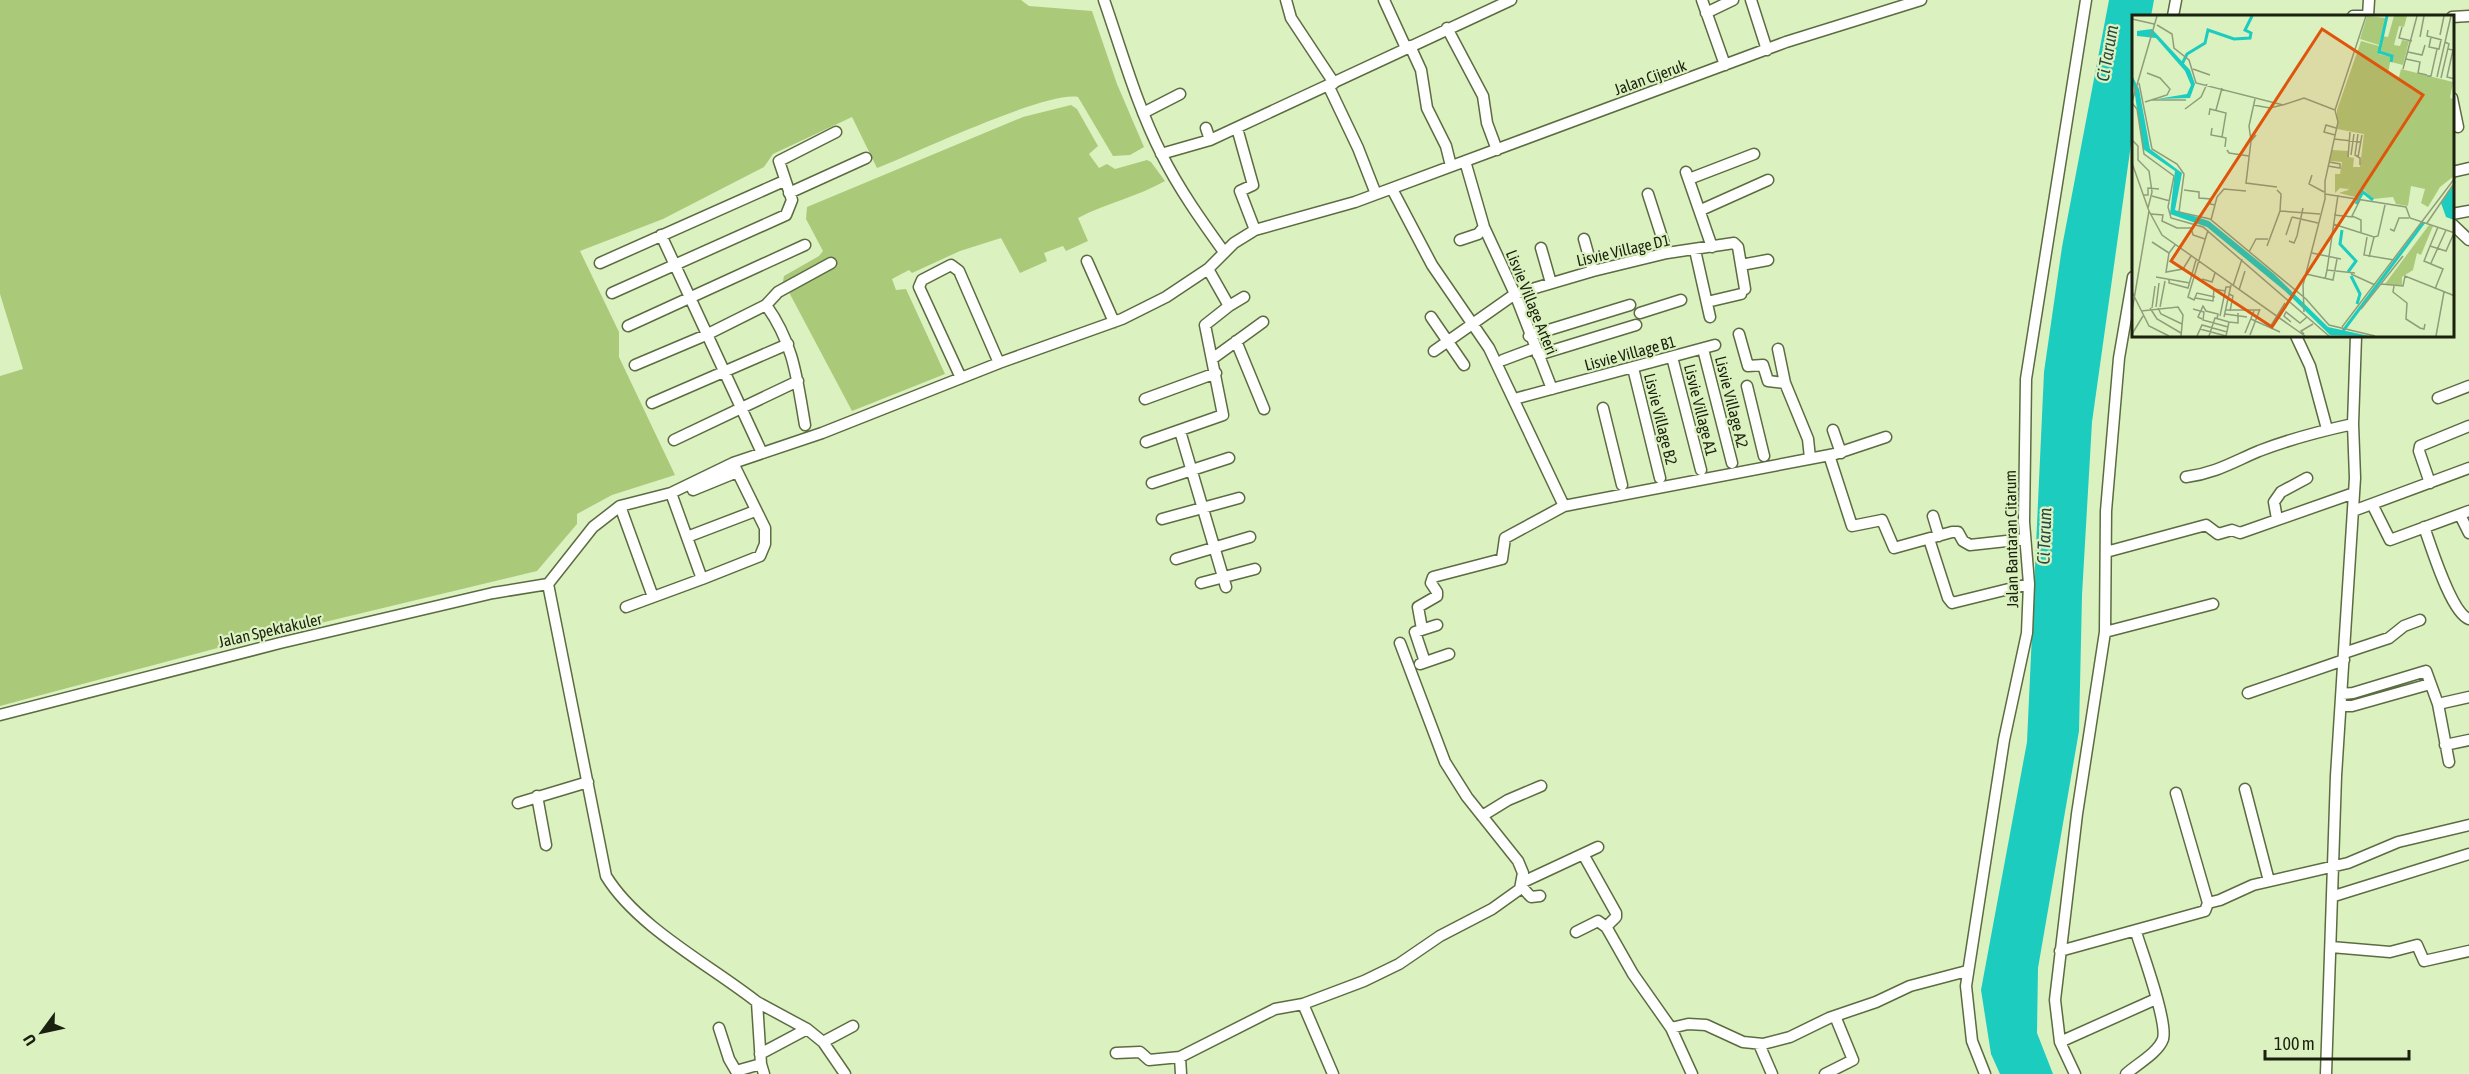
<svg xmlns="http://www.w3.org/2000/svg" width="2469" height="1074" font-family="'Asap Condensed',sans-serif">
<rect width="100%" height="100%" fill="#dcf1c0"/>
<!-- green -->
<path fill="#aaca7a" d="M0 0H1021L1029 6 1092 11 1117 84 1144 147 1130 155 1113 156 1078 97C1046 91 915 153 877 168L852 117 773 154 764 167 663 219 580 251 619 332V357L675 475 612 495 577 514V524L537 571 229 645 0 706V376L23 369 0 294Z
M1071 105 1077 109 1098 146 1089 154 1099 168 1107 164 1115 169 1147 160 1151 162 1165 181C1137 197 1106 203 1078 218L1088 241 1066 251 1063 246 1044 253 1047 261 1020 273 1001 238 960 251 912 273 909 270 892 279 896 290 906 289 945 374 852 411 783 281 784 276 819 256 823 251 806 219 807 207 1023 117Z"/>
<!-- water -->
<path fill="#1cccbf" d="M2109 0H2154L2151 16H2133V130L2092 422 2082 595 2079 731 2038 968 2037 1033 2053 1074H2000L1991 1054 1981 990 2027 742 2044 372 2062 247Z"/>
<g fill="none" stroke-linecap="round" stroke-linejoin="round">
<!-- minor casing -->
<g stroke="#5b6c41" stroke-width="13">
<path id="minor" d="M1104 0C1122 52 1137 106 1162 155 1179 189 1201 220 1224 252
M1286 0 1291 18 1334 83
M1384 0 1406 48
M1702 0 1725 65
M1751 0 1767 50
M1706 13 1733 0
M2173 16 2176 0
M2353 16H2369
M2368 16 2369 0
M2452 17 2469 16
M1447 28 1483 96 1487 123 1497 150
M1410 46 1421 70 1427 108 1446 146 1451 166
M1328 85 1358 148 1376 194
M2452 98 2458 127
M1143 113 1180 94
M1206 128 1210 140
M1237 128 1253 185 1240 191 1255 230
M1161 154 1210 140 1511 0
M1465 161 1484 227 1515 294 1552 389
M1686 172 1712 247
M2452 172 2469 168
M1689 179 1754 154
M1392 189 1432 265 1489 348 1564 506
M789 193 866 158
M1648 194 1667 253
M1701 210 1768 180
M2452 214 2469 211
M2452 224 2469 240
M661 235 762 453
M1584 239 1593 271
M1460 240 1478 234 1484 227
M1541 248 1551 283
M1695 250 1710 317
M1087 261 1114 322
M600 263 784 181
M1741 265 1768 260
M612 293 786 215 792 200 779 161 836 132
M1707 302 1741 294
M766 305C794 344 797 379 805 425
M1229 306 1244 297
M1640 313 1681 300
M1431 317 1464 365
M628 326 805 245
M1739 334 1748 366 1763 365 1768 381 1785 383 1808 439 1810 458
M1529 336 1630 305
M2296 336 2310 366 2327 429
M1236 341 1264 409
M1703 349 1732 463
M1778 349 1785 383
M1434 351 1515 294 1593 271 1667 253 1734 243 1738 247 1745 289
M1538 355 1636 325
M1672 357 1701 470
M1212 359 1263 322
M1503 360 1535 348
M635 365 706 335 766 305 778 292 831 263
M1633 368 1660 478
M961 378 919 287 922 280 951 265 959 271 999 363
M1747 386 1764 456
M1518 398 1715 345
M2438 398 2469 386
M1145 399 1216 373
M652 403 788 344
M1603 408 1622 485
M1833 430 1841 453
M1180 431 1226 587
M674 440 798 381
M1146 442 1223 415 1205 325 1229 306 1208 269
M1829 455 1852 526 1882 520 1894 548 1952 532H1958L1963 541 1970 545 2025 539
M2186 477C2216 473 2233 462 2259 451 2290 439 2321 431 2353 424
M1152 483 1229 458
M2430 483 2419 451 2420 446 2469 426
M693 490 737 472
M671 493 702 579 760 556 765 544V528L733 463
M620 506 653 597
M2373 506 2390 540 2469 511
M2353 511 2469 468
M2460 515 2469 533
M1933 516 1939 536
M1162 519 1239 498
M2277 519 2274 502 2281 492 2307 478
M2424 527C2431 546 2451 613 2469 619
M687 537 755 511
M1929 539 1948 598 1952 603 2029 584
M2106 552 2206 525 2218 534 2232 530 2240 533 2354 493
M1176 559 1250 537
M1201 583 1255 569
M626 607 702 579
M1422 629 1418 607 1437 596V592L1431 583 1433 577 1502 559 1505 538 1564 506 1835 454 1886 437
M2105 632 2213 604
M2344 653 2389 638 2404 626 2420 620
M1425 662 1415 632 1437 625
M1420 664 1449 654
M2248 693 2344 660
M2342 694 2353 693 2426 671 2438 704 2449 762
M2438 704 2469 697
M2341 706H2352L2430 684
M0 715 280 643 493 593 548 584
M2445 745 2469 740
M2245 789 2269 881
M537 796 546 845
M518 803 588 782
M1482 816 1508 800 1541 786
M1583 854 1616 913V917L1606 927 1608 930 1633 974 1671 1028 1688 1024 1706 1025 1743 1042 1763 1044 1790 1037 1829 1018 1876 1002 1910 986 1967 971
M1523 882 1598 847
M1521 886 1531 897 1540 896
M2334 896 2469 854
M2208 903 2220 900 2253 885 2348 863 2398 842 2469 825
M1576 932 1598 921 1606 927
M2331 947 2390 952 2417 945 2424 961 2469 951
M2060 951 2205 911 2208 903 2176 793
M757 1002 807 1029 823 1042 845 1074
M1303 1004 1333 1074
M719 1028 729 1059 736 1071 761 1064
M1671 1028 1692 1074
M823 1042 853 1026
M2060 1042 2156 999
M1759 1044 1772 1074
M1116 1053 1140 1052 1149 1060 1180 1057 1275 1009 1303 1004 1364 981 1399 964 1440 936 1492 909 1520 889 1523 873 1518 861 1467 797 1445 762 1400 643
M760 1054 807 1029
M1180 1057 1181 1074
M764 1074 761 1064 757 1002C710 965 637 927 606 876L548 584 593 527 620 506 671 493 733 463 822 433 999 363 1122 319 1166 297 1208 269 1234 243 1255 230 1355 202 1786 42 1921 0
M1825 1074 1853 1060 1835 1016
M1985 1074 1972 1041 1966 986 2004 740 2027 633 2029 584 2024 522 2026 379 2086 0
M2075 1074 2060 1042 2055 1000 2077 814 2105 632 2106 511 2119 358 2133 277
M2126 1074C2137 1064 2158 1053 2163 1039 2168 1022 2142 952 2136 932
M2326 1074 2336 776 2355 478 2353 424 2356 336"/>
</g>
<!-- minor -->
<use href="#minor" stroke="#fff" stroke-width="10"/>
</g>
<g text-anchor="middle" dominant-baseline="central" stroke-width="4.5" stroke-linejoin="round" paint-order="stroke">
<!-- street labels -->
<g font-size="16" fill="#1a210f" stroke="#dcf1c0">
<text transform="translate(1650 77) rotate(-20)">Jalan Cijeruk</text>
<text transform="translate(1623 250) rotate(-13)">Lisvie Village D1</text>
<text transform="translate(1532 302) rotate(68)">Lisvie Village Arteri</text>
<text transform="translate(1630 353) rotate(-15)">Lisvie Village B1</text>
<text transform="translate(1732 402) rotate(76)">Lisvie Village A2</text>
<text transform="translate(1701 410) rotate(76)">Lisvie Village A1</text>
<text transform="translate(1661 419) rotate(76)">Lisvie Village B2</text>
<text transform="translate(2011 539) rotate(-91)">Jalan Bantaran Citarum</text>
<text transform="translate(270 630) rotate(-13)">Jalan Spektakuler</text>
</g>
<!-- water labels -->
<g font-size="18" font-style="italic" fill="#284844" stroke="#dcf1c0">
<text transform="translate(2107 53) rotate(-80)">Ci Tarum</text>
<text transform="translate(2044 536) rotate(-88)">Ci Tarum</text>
</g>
</g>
<!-- overview -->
<g transform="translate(2132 15)">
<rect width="322" height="322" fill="#dcf1c0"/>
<path d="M235 1 254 3 247 30 228 24ZM262 1H275L272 12 267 11 262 30 268 31 270 25 277 26 271 50 259 47 260 40 247 38 250 21 256 22ZM229 26 247 31V39L259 42 256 59 267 62 269 54 321 67 318 83 322 84V161L308 172 296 192 289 188 293 174 279 171 276 191 264 189 261 182 241 184 232 175 223 182 207 178 216 175 218 169 216 174 208 173 203 178V159H208L210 147 198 146 200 135 217 136V142L222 143 221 152H228L232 119 205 114V95ZM297 210 301 211 289 240 285 238 281 255 270 262V271L253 269Z" fill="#aaca7a"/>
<path d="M20 14 58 55 63 69 58 83 25 84 55 79 59 70 53 56 24 23 5 21V16ZM0 60 7 74 18 134 50 158 43 195 77 206 142 259 196 312 237 321 198 320 153 276 75 212 38 199 43 156 11 134ZM322 169V205L314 202 309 188Z" fill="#1cccbf"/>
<path fill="none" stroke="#1cccbf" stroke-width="3" d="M255 1 247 37 260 41 259 47M50 49 55 39 73 28 76 15 102 24 118 23 119 18 113 15 120 1M224 189 231 177 241 185M210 215 208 229 224 246 216 257M219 261 228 279 225 289M211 316 292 207"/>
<path fill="none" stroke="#8e9e79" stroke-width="1.5" d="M0 4 22 9M25 10 40 19 42 33 57 45 64 68 151 90 172 83 203 95M270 12 267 23 280 26M296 15 295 21 310 25M308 20 312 1M288 22 292 1M299 22 297 32 307 34 309 25M316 34 321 35 315 62 323 64M276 37 290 40 293 30M274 44 288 47 286 58 295 60M61 54 78 60M271 54 285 1M295 61H299L305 34M305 62 319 1M309 63 317 29 313 27M7 68 20 134 45 149 52 159 47 197 78 204 174 284 197 310 243 321M19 85H54M0 87 25 1M13 87 35 80 38 74 28 63 15 58M0 88 5 94 12 139 42 161 36 192 39 203 71 212 197 321M121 90 138 93 150 90M53 94 69 82 75 69M84 95 90 73M203 95 234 1M77 100 78 94 94 98 90 122 94 123 93 132M80 113 79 120 90 122M226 119 223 140 228 143V150M124 120 119 126 114 168 145 172M203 120 192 117 194 110 204 113M202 124 229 127M0 125 6 131V145L17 156 20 177 16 193M119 126 117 111 123 84M95 135 97 138 117 141M219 140 222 119M216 142 218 117M226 142 230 120M0 148 17 196 0 296M196 151 208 153V149L197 147M180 160 177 169 192 177M52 175 67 177V183L79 184 78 189 83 190M193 179 274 192 278 203 323 218M11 180H16V173L27 174M20 181 38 186M228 185 220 201 229 205V217M17 196 30 220 173 321M148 196 188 199M19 199 31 200 30 206 45 213H59L61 220 73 224M202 200 221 202M160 202 186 208M79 205 85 182 92 174 114 176M295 208 323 167M201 209 242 222 246 221 253 190M306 212 298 231 314 236 322 218M258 214 262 216 267 203H277M76 215 56 282 62 285 65 278 83 282M154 220 160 202M235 222 232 240 262 245M157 226 162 228 165 221 171 193M20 227 37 238M43 230 37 238 34 257 51 254 59 241M135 231 148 196 149 179 145 175M298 231 292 246 311 254 303 274M117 237 124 224H136M180 238 209 244M237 242 242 222M299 248 314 215M195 255 206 180M174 259 201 265 205 244M219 259 243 270M24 262 58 268M70 264 80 267 83 258M193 264 195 255 223 258M37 265V268L56 273 64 245M249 269 271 271 273 261 323 281M101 271 110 244M262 271 261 277 275 288 274 304 288 313 292 314 293 309M107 275 113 256M0 277 17 311 37 321M97 279 101 281 98 296M63 283 81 286 82 274 93 276M24 292 27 268M28 292 33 266M18 293 25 304 49 318M20 293 23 271M26 293 29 299 50 309M61 294 72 297 71 305 96 312M229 294 271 241M94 295H127M9 296 46 292 51 300 49 321M172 297 171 270 193 184V166L206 107 203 95M93 299 115 302M88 301 94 272H98M92 302 99 270M70 304 66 302 71 291 74 296 86 299 85 304M119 304 148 317M159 307 152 301 154 297 168 308 175 302M138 312 153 288M210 312 323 163M68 314 94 321M113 318 122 296M0 319 11 301M172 319 169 316 181 309M118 320 128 294M65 321 70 310 95 317M77 321 83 303 97 307M94 321 97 307 106 308V298M304 321 312 277"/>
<path fill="#de560c" fill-opacity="0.15" stroke="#de560c" stroke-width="3" d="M190 14 291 80 140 312 39 246Z"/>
<rect width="322" height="322" fill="none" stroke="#1a210f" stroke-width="3"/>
</g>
<!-- north arrow -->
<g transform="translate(42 1032) rotate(237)" stroke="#dcf1c0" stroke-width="4.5" paint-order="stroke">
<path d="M0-4.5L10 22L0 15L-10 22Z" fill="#1a210f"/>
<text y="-9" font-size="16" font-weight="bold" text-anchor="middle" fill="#1a210f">U</text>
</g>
<!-- scale -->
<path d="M2265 1050v9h144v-9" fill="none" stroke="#1a210f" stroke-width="3"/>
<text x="2274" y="1050" font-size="18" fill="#1a210f" stroke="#dcf1c0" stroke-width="4.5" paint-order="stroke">100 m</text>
</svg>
